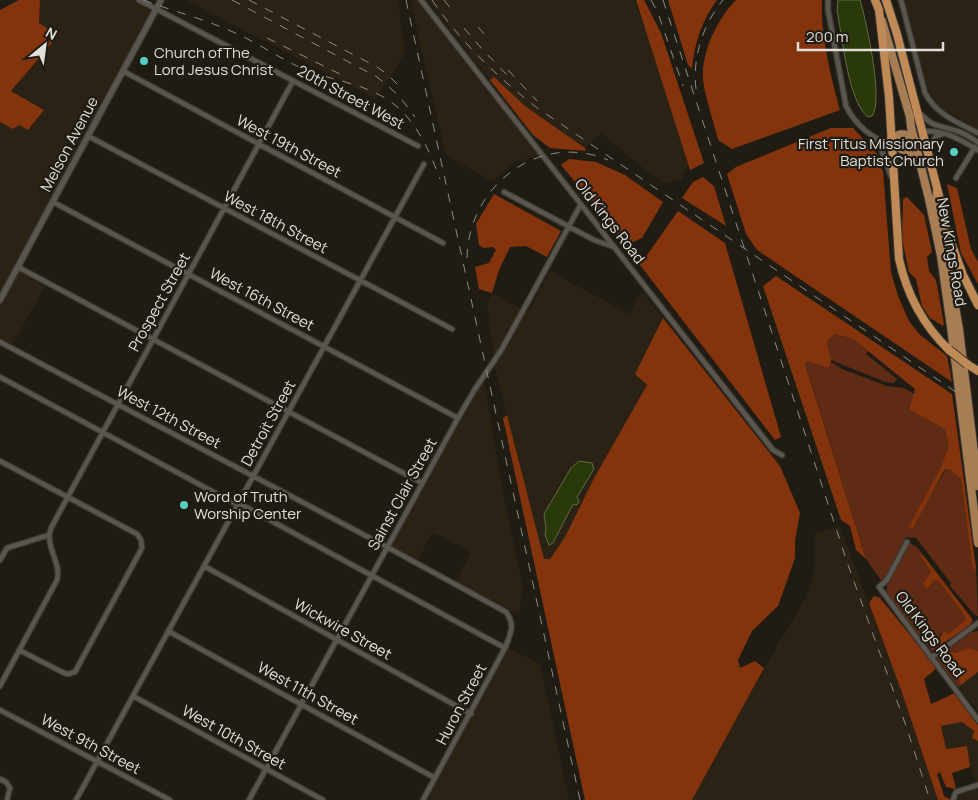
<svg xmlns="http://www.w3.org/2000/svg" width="978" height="800" font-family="Manrope,sans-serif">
<rect width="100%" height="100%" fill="#201c14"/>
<!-- built -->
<path fill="#292215" d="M40 0H134L148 8 150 14 0 295V122L13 129 44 110 11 91 52 43 39 23Z
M186 0H398L405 53 376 99Z
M410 0H418L540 155 515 162 493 182 446 155Z
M428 0H635L690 161 681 180 662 183 609 140 603 132 585 148 525 106 494 77 490 80Z
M905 0H978V129L944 110 933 99 926 85Z
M19 271 46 285 12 345 0 339V305Z
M550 271 629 314 642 291 663 318 635 374 647 385 594 478 565 537 551 559H544L495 368 487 303 492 293 528 312Z
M484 380 501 482 523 588 519 615 456 582 471 552 433 532 417 561 390 546Z
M840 526 901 690 938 800H692L764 668 805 599 814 572 815 533Z
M508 648 540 664 569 800H425Z
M978 672V711L958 687Z
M962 722 974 731 973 738 978 741V783H976L970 767 967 746 945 749 941 726Z
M978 789V800H955L959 795Z"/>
<!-- green -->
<path fill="#602b14" d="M835 334 853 339 868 351 866 354 897 379 894 383 885 382 831 360 827 341Z
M808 361 829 367 831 362 842 369 887 386 904 388 914 394 909 410 945 429 949 446 940 469 912 528 946 469H949L961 479 973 570 976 568 978 616 975 615 950 586 951 583 916 538 906 537 885 578 881 580 866 559 805 363Z
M910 543 918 548 923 555H920L931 572 934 580 939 581 965 617V620L948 634 944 630C939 635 937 643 932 648V651L887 594V584L907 546Z
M978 631V651L968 648 955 653 958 677 961 685 958 687 937 659V657L972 632Z"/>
<!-- forest -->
<path fill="#83340c" d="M19 0H40L39 23 47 28 52 43 11 91 44 110 28 130 19 125 13 129 0 122V10Z
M636 0H644L661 33 704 163 690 170Z
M668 0H717C702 20 694 44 692 69L688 65Z
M736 0H822C820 33 831 78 840 110L732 149 718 140C714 123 705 97 703 80 701 53 717 19 736 0Z
M494 77 525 106 585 148 586 151 550 148 533 135 490 80Z
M831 128H853L877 154 878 163 883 171 891 272 898 296 909 321 919 334 947 356 952 382 757 250 746 234 727 174 736 167Z
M569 159 596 162 625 175 663 202 642 238 627 245 561 165Z
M703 177 714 186 726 226 682 198 693 182Z
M947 184 957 188 971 249 978 262V284L961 253Z
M494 194 561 231 547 257 526 246 510 247 499 270 492 293 479 289 475 267 489 263 496 250 493 247 483 248 479 245 476 224Z
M907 197 924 215 932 252 927 257 929 271 936 280 944 324 943 326 930 318 922 306 916 279 909 272 902 239 903 199Z
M678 211 725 243 781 437 775 440 640 265Z
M776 276 952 394 976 568 973 571 961 479 949 469H945L913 528 909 527 940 469 949 446 945 429 909 410 915 389 853 339 835 334 827 341 831 360 829 368 808 361 805 364 866 559 856 550 850 526 841 520 763 286Z
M663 318 780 466 800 513 795 541V558L778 606 752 631 738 660 740 668 755 661 764 668 692 800H585L503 418 507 415 544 559H550L565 537 594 478 647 385 635 374Z
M920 555H923L973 620 969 626 932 651V648L937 643 944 630 948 634 965 620V617L939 581 934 580 927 589 923 584 931 572Z
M874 596 880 598 937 668 924 679 931 704 955 693 978 725V741L972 738 974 731 962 722 941 726 946 749 967 746 970 767 952 773 956 789 946 787 940 772 937 774 944 796 951 800H938L901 690 869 603Z
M968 648 978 651V672L961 685 958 677H952L940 657 948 652 955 653Z"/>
<!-- water -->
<path fill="#2a3908" stroke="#616b47" d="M838 0H860C866 20 884 101 872 116L868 117C848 102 842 35 837 10Z
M579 461 592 463 594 469 577 497 579 501 577 505 574 504 571 508 553 543 549 545 545 535 546 529 544 514 571 468Z"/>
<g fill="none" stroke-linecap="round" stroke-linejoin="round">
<!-- minor casing -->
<g stroke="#393632" stroke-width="7">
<path id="minor" d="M139 0 418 146
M421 0 773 450 782 455
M828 0V10L846 106C856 126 871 138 892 145
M901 0 925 93C937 115 957 122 978 133
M123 71 443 243
M918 111C934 129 937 124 957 131 964 133 971 138 978 142
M922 131C949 131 956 138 978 150
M88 136 452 329
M872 139 881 149 891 176
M928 150 936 136 943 134
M956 178 975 147
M504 192 594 240 614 247
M53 202 458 418
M18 267 422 483
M0 342 387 547 506 612C516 625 510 635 505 648L423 800
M0 377 232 502 244 506 505 648
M0 461 137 534 141 540 142 548 75 672 68 674 64 673 19 650
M907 542 887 580 879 587 978 720
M0 560 7 548 49 535
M204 566 471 714
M168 631 435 778
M932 657 978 623
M0 686 57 580C62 563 44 546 51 528L293 81
M133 696 323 800
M0 710 170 800
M0 779 6 782 10 788 7 800
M76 800 424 164
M249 800 458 418 475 389 502 349 581 204
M953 800 956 792 978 785"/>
</g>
<!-- tertiary casing -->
<g stroke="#393632" stroke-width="8">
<path id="tertiary" d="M0 300 161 0"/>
</g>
<!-- primary casing -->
<g stroke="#393632" stroke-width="10">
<path id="primary" d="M882 21 910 117 911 127 929 199 941 256 951 327 978 543
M891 139C908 126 915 143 928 150
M892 145 906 151 918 164
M937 192 936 200 959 329 978 486"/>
</g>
<!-- trunk casing -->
<g stroke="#393632" stroke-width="10">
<path id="trunk" d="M875 0 879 10 889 97 899 259C907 295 922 324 949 350
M886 0 897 34 951 242 963 275 978 305
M967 364 978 371"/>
</g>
<!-- minor -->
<use href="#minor" stroke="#5b564d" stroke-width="4.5"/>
<!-- tertiary -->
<use href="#tertiary" stroke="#5b564d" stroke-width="5.5"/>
<!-- primary -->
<use href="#primary" stroke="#a77d54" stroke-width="8"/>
<!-- trunk -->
<use href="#trunk" stroke="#c08a56" stroke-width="8"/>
<!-- rail -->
<path stroke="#8e8a84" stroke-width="1" stroke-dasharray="9 9" stroke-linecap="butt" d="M143 0C173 11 204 19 233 32 259 43 284 62 311 72 340 82 370 85 395 105 418 124 430 152 440 179
M232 0 377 77C393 89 404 101 415 117
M249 0 377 67 387 74 400 87
M406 0 580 800
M432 0C461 42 496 76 536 107L978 407
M444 0 452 10
M651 0 658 13 683 86
M663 0 847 562 906 726 930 800
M478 27 485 35
M464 28 482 49 510 78
M267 38 346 77
M508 70 537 101
M696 89C692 58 703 24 723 0
M467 258C468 186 539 131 608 160"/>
<!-- trunk-bridge casing -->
<g stroke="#393632" stroke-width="10" stroke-linecap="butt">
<path id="trunk-bridge" d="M949 350 967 364"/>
</g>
<!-- trunk-bridge -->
<use href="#trunk-bridge" stroke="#c08a56" stroke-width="8"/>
</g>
<!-- markers -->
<g fill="#57cec2" stroke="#201c14" stroke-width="2">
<circle cx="144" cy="61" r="5"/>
<circle cx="954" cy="152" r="5"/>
<circle cx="184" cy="505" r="5"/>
</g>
<g text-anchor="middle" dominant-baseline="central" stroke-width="4.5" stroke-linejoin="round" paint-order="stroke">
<!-- poi labels -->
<g font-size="15" fill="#e2dfda" stroke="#201c14" text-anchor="start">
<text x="154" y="52">Church ofThe<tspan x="154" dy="17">Lord Jesus Christ</tspan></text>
<text x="944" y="143" text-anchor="end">First Titus Missionary<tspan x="944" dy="17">Baptist Church</tspan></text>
<text x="194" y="496">Word of Truth<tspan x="194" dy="17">Worship Center</tspan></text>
</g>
<!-- street labels -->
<g font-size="15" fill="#e2dfda" stroke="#201c14">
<text transform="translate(351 97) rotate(28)">20th Street West</text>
<text transform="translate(69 144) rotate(-62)">Melson Avenue</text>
<text transform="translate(289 146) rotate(28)">West 19th Street</text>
<text transform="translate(610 221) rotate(52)">Old Kings Road</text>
<text transform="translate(276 222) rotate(28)">West 18th Street</text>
<text transform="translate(952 252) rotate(80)">New Kings Road</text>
<text transform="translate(262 299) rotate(28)">West 16th Street</text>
<text transform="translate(159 302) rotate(-61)">Prospect Street</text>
<text transform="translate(169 417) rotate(28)">West 12th Street</text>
<text transform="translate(268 423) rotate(-61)">Detroit Street</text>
<text transform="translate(402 494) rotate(-61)">Sainst Clair Street</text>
<text transform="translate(343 629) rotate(29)">Wickwire Street</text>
<text transform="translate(930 634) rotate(53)">Old Kings Road</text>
<text transform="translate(308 693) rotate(29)">West 11th Street</text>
<text transform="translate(461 704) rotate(-62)">Huron Street</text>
<text transform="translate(234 737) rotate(29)">West 10th Street</text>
<text transform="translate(91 744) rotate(28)">West 9th Street</text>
</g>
</g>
<!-- north arrow -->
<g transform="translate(45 45) rotate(29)" stroke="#201c14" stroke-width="4" paint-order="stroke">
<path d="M0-4L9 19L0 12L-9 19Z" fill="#e2dfda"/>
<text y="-8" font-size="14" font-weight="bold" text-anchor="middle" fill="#e2dfda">N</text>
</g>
<!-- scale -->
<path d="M798 42v8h145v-8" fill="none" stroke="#e2dfda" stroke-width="2.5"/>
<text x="806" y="42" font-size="15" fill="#e2dfda" stroke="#201c14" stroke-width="4" paint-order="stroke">200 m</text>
</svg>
